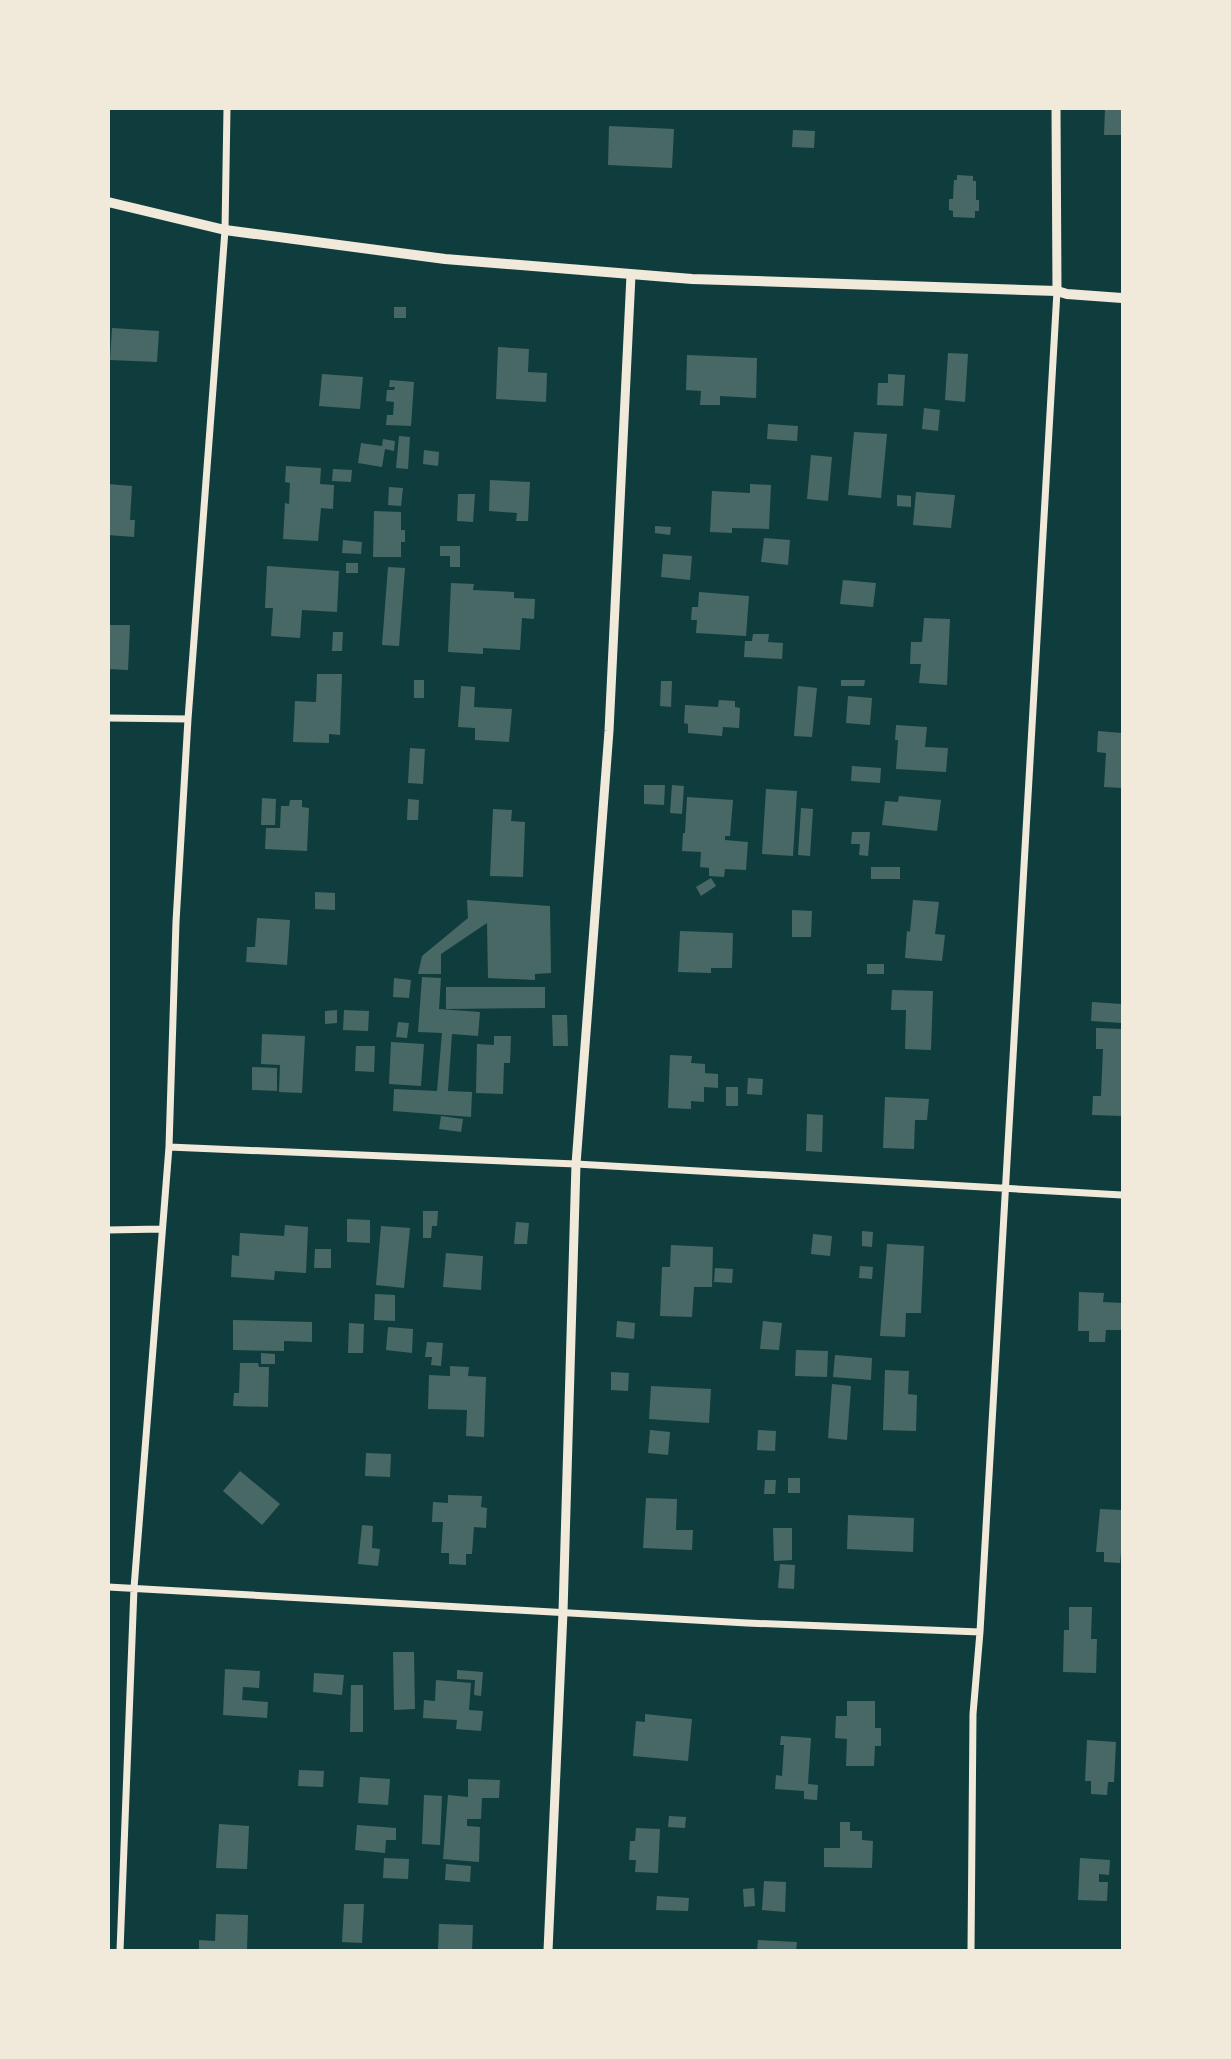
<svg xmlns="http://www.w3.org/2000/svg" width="1231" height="2059" font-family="Poppins,sans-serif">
<rect width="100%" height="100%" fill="#0f3d3e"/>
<!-- building -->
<path fill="#486865" d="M1105 108H1122V135H1104Z
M609 126 674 129 672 168 608 165Z
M793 130 815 131 814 148 792 147Z
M957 175 973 176V181H976V200H979V211H975V218L953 217V211L949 210V199H953L954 180H957Z
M394 307H406V318H394Z
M112 328 159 331 157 362 110 360Z
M498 347 529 349 528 372 547 373 546 402 496 399Z
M948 353 968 354 965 402 945 400Z
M687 355 757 358 756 398 720 396V405H700L701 391 686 390Z
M322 374 363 377 360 409 319 406Z
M888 374 905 375 903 406 877 405 878 383H888Z
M390 380 414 382 411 426 386 425 387 415H393L394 402 386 401 387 390H394L395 387H389Z
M924 408 940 410 938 431 922 429Z
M768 424 798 426 797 441 767 439Z
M854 432 887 434 881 498 848 495Z
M399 436 410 437 408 469 396 468Z
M383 439 395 441 394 451 385 449 382 467 358 463 361 443 382 446Z
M424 450 439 452 438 466 423 464Z
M811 455 832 457 828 501 807 499Z
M286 466 321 468 320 484 334 485 333 509 321 508 318 541 283 539 285 503 289 504 290 483 285 482Z
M333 469 352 470 351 482 332 481Z
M490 480 530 482 528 521H516L517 513 489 511Z
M108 484 132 486 130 520H135L134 537 108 535Z
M750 484 771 485 769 529 732 528V533L710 532 712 491 750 493Z
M389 487 403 488 401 506 388 505Z
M916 492 955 495 951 528 913 525Z
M458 494H475L473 522 457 521Z
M897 495 911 496V507L897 506Z
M374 511 401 512V530H405V542H401V557H373Z
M655 526 671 527 670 535 655 533Z
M764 538 790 540 788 565 761 562Z
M343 540 362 542 361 554 342 553Z
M440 546H460V567H450V556H440Z
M663 554 692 556 690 580 661 577Z
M346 563H358V573H346Z
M267 566 339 571 337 612 302 610 300 638 271 636 273 608H265Z
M388 567 405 568 399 646 382 645Z
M843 580 876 583 873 607 840 604Z
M451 583 474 584 473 590 514 592V598L535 599 534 619 522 618 520 650 483 648V654L448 652Z
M699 592 749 596 746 636 696 633 697 620H691L692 607H698Z
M924 618 950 619 947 685 919 683 921 664H910L911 642H922Z
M108 625H130L128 670 108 669Z
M333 632H343L342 651H332Z
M753 634H769L768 642 783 643 782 659 744 657 745 641H752Z
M317 674H342L340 735 329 734V743L293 742 295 701 316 702Z
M414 680H424V698H414Z
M841 680H865L864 686H841Z
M661 681H672L671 707 660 706Z
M461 686 475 687 474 707 512 709 509 742 475 740V728L458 727Z
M798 686 817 688 812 737 794 736Z
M848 696 872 698 870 725 846 723Z
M719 700 735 701V707L740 708 739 728 723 727 722 736 688 733V724L684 723 685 705 718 707Z
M896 725 927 727 925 747 948 748 946 772 896 769 898 740H895Z
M1098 731 1122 733V788L1104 787 1106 753 1097 752Z
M410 748 425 749 423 784 408 783Z
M852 766 881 768 880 783 851 781Z
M644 785H665L664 805 644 804Z
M672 785 684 786 682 814 670 813Z
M766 789 797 791 793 856 762 854Z
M899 796 941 800 937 831 882 825 885 801 898 802Z
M687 797 733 800 730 836H725V840L748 842 746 870 725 869 724 877 709 876V868L700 867 701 852 682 851 683 833H685Z
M262 798 276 799 275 825H261Z
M408 799 419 800 418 820H407Z
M290 800H302V807L309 808 307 851 265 849 266 828H280L281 806H289Z
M801 808 813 809 810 856 798 855Z
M493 809 512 810 511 821 525 822 523 877 490 876Z
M852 832H870L868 856 859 855 860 844H851Z
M871 867H900V879H871Z
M711 878 716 886 701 896 696 887Z
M315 892 335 893V910L315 909Z
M467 900 550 906 551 973 535 974V980L488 978 487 923 441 954V974H418L422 956 468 918Z
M913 900 939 902 935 934 945 935 942 961 905 958 907 931 910 932Z
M792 910 812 911 811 937H792Z
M257 918 290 920 287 965 246 962 247 947H255Z
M680 931 733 933 732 968H711V973L678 972Z
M867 964H884V974H867Z
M422 977 441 978 439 1009 480 1012 478 1036 452 1034 448 1091 472 1092 471 1117 393 1111 394 1089 437 1091 442 1033 418 1032Z
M394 978 411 980 409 998 393 997Z
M446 987H545V1008L446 1009Z
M892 990 933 991 931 1050 905 1049 906 1010H891Z
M1092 1002 1122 1004V1023L1091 1021Z
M337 1010V1023L325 1024V1011Z
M344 1010 369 1011 368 1031 343 1030Z
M552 1015H567L568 1046H553Z
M398 1022 409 1023 407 1038 396 1037Z
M1096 1028 1122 1029V1116L1092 1115 1093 1096H1101L1103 1049H1096Z
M262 1034 305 1036 302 1093 279 1092 280 1065 261 1064Z
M494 1036H511L510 1063H504L503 1094 476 1093 477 1044 494 1045Z
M391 1042 424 1044 421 1086 389 1084Z
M356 1046H375L374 1072 355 1071Z
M670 1055 692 1056 691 1063 705 1064V1073L718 1074V1088L704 1087V1102L691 1101V1109L668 1108Z
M252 1067 277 1068V1091L252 1090Z
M748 1078 763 1079 762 1095 747 1094Z
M726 1087H738V1106H726Z
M885 1097 929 1099 927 1120H915L914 1149 883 1148Z
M807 1114 823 1115 822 1152 806 1151Z
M441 1116 463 1119 461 1132 439 1129Z
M423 1211H438L437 1226H432L431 1238H423Z
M347 1219 370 1220V1243L347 1242Z
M516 1222 529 1223 527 1244H514Z
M285 1225 308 1227 306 1273 275 1271 274 1280 231 1277 232 1255 239 1256 240 1233 284 1236Z
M381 1226 410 1228 404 1288 376 1285Z
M862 1231 873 1232 872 1247 862 1246Z
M813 1234 832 1236 830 1256 811 1254Z
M887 1244 924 1246 921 1313H906L905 1337 880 1336Z
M671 1245 713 1247 712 1287H694L692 1317 660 1316 662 1267H670Z
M315 1249H331V1268H314Z
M446 1253 483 1256 481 1290 443 1287Z
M860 1266 873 1267 872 1279 859 1278Z
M715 1268 733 1269 732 1283 714 1282Z
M1079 1292 1104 1293 1103 1302 1122 1303V1330H1106L1105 1342H1089V1331H1078Z
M375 1294 395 1295V1321L374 1320Z
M233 1320 312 1322V1342L284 1341V1351L233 1350Z
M617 1321 635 1323 634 1339 616 1337Z
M763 1321 782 1323 779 1350 760 1349Z
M349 1323 364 1324 363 1353H348Z
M388 1327 413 1329 412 1353 386 1350Z
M427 1342 443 1343 441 1366 431 1365 432 1357H425Z
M796 1350 828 1351 827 1377 795 1376Z
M261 1353 275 1354V1364H261Z
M835 1355 872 1358 871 1380 833 1377Z
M240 1363H258L259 1367H269L268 1407 233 1406 234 1393H239Z
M450 1366 469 1367 468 1376 486 1377 484 1437 466 1436 467 1410 428 1409 429 1375 450 1376Z
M885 1370 909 1371 908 1394 917 1395 916 1431 883 1430Z
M611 1372 629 1373 628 1391 611 1390Z
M832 1384 851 1386 847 1440 828 1438Z
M651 1386 711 1389 709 1423 649 1419Z
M650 1430 670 1432 668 1455 648 1453Z
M758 1430 776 1431 775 1451 757 1450Z
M366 1453 391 1454 390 1477 365 1476Z
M240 1471 280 1504 262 1525 223 1491Z
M788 1478H800V1493H788Z
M765 1480H776L775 1494H764Z
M448 1495 482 1496 481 1507 487 1508 486 1528 474 1527 472 1554H466V1565L449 1564V1553H441L443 1522H432L433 1502 448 1503Z
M646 1498 677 1499 676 1530H693L692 1550 643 1548Z
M1100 1509 1122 1510V1553H1121L1120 1563 1104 1562V1552H1096Z
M848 1515 914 1518 913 1552 847 1549Z
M362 1525 373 1526 372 1548 380 1549 378 1566 358 1564Z
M773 1528H792V1560L774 1561Z
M780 1564 795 1565 794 1589 778 1588Z
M1069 1607H1092L1091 1639H1097L1096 1673 1063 1672 1064 1630H1069Z
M393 1652H414L415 1709 394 1710Z
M225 1669 260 1671 259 1688 243 1687 242 1700 268 1702 267 1718 223 1715Z
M457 1670 483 1672 481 1696 474 1695 475 1680 457 1679Z
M314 1673 344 1675 342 1695 313 1692Z
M436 1680 471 1683 469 1710 483 1711 481 1731 456 1729 457 1720 423 1718 424 1700 435 1701Z
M351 1685H363V1732H350Z
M847 1701H875V1728H881V1746H875L874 1766H846L847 1739 835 1738 836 1716H847Z
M645 1714 692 1719 688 1761 633 1756 636 1721 645 1722Z
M781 1736 811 1738 808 1784 818 1785 817 1800 804 1799V1791L775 1789 776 1775 782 1776 784 1745H780Z
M1087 1740 1116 1742 1114 1782H1108L1107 1795 1091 1794V1781H1085Z
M299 1770 324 1771 323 1787 298 1786Z
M360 1777 390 1779 388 1805 358 1803Z
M468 1779 500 1780 499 1798H482L481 1819H467V1826L480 1827 479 1862 443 1859 448 1795 468 1797Z
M424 1795 442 1796 440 1845 422 1844Z
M669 1816 686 1817 685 1828 668 1827Z
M840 1822H850V1831H862V1840L873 1841 872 1868 824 1867V1848H840Z
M219 1824 249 1826 247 1869 216 1868Z
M357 1825 396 1828V1840H386L385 1853 355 1850Z
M636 1828 660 1829 658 1873 635 1872 636 1860H629L630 1841H635Z
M384 1858 409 1859 408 1879 383 1878Z
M1080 1858 1110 1860 1109 1875 1099 1874V1882H1108L1107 1901 1078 1900Z
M446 1864 471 1866 470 1882 445 1880Z
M764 1881 786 1882 785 1912 762 1910Z
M754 1888 755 1906 744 1907 743 1889Z
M657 1896 689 1898 688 1911 656 1910Z
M344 1904H364L362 1943 342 1942Z
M216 1914 248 1915 247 1951H199V1940L215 1941Z
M439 1924 473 1925 472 1951H438Z
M758 1940 797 1942 796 1951H757Z"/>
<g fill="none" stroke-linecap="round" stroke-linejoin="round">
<!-- minor -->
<path stroke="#f1e9da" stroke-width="7" d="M108 718 188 719
M169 1147 576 1164 1122 1195
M108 1230 162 1229
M108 1587 747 1623 980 1632
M120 1951 134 1588 169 1147 176 922 188 719 225 230 227 108
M971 1951 973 1714 980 1632 1057 291"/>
<!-- tertiary -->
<path stroke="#f1e9da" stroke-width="9" d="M1056 108 1057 291
M548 1951 563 1612 576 1164 609 731 631 275"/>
<!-- secondary -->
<path stroke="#f1e9da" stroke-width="10" d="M108 202 225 230 445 259 692 279 1057 291 1067 294 1122 298"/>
</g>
<!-- border -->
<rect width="1231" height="2059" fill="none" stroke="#f1e9da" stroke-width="220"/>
</svg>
